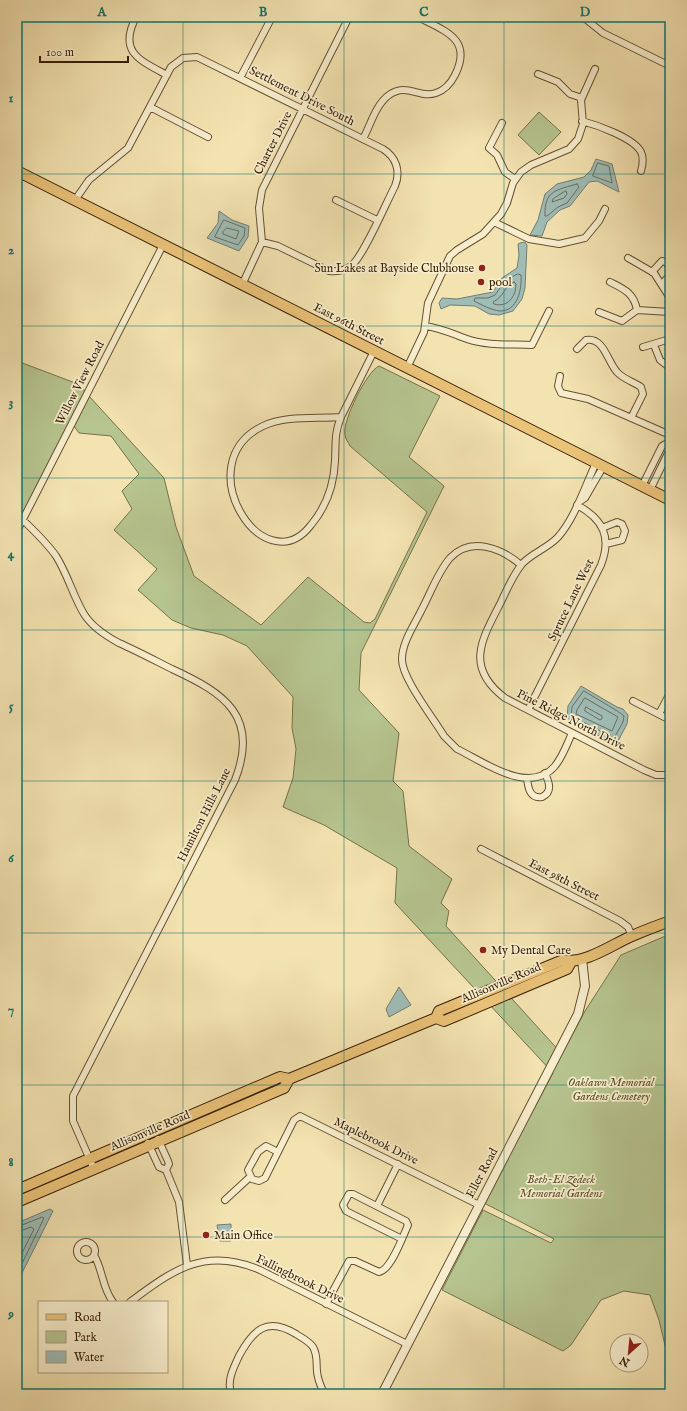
<svg xmlns="http://www.w3.org/2000/svg" width="687" height="1411" font-family="'IM FELL English',serif">
<rect width="100%" height="100%" fill="#f3e3b1"/>
<filter id="stains"><feTurbulence type="fractalNoise" baseFrequency=".005" numOctaves="4"/><feColorMatrix values="0 0 0 0 .2 0 0 0 0 .09 0 0 0 0 .02 0 0 0 .5 -.17"/></filter>
<radialGradient id="worn" r=".72"><stop offset=".6" stop-color="#630" stop-opacity="0"/><stop offset="1" stop-color="#630" stop-opacity=".3"/></radialGradient>
<!-- green -->
<path fill="#b6c48f" stroke="#76724c" d="M539 112 561 132 539 155 518 135Z
M17 361 78 384 164 478 176 527 194 576 261 625 308 577 364 622 370 623 375 619 427 512 350 446C349 443 345 439 345 435 342 421 367 371 379 366L440 396 409 457 444 486 361 653 359 690 399 733 393 781 403 791 409 846 452 879 441 903 449 911 446 926 562 1054 585 1011 621 955 670 934V1360L668 1358 659 1320 650 1295 624 1291 601 1300 571 1345 563 1351 442 1290 483 1210 551 1243 554 1239 484 1203 553 1073 395 903 397 868 324 825 283 807 293 778 296 749 292 728 293 697 247 646 223 635 191 628 172 620 138 590 157 569 114 530 132 509 122 491 139 474 111 436 79 433 71 422 17 525Z"/>
<!-- water -->
<path fill="#9fbcb6" stroke="#757d70" d="M596 159 612 164 619 192 597 181 589 182 570 206 560 210 547 222 542 236 530 235 538 220 545 194 557 184 584 177 591 170Z
M219 211 232 220 249 226 248 237 239 251 207 238 218 223Z
M520 243 525 242 527 245 525 288 522 299 513 311 499 315 489 314 475 306 450 305 441 309 439 303 442 298 457 299 493 292 502 278 517 268 519 255 518 244Z
M581 686 617 707 623 709 628 715 627 724 617 743H612L567 718 568 706Z
M399 987 411 1005 389 1017 386 1009Z
M50 1209 53 1211 17 1283V1223Z
M231 1224V1241H220L217 1225Z"/>
<g fill="none" stroke-linecap="round" stroke-linejoin="round">
<!-- shore -->
<path stroke="#6b6e5f" stroke-width="1" d="M598 163 609 166 612 183 593 176Z
M577 184 579 187 567 203 558 207 547 216H545C544 190 557 190 577 184Z
M566 191 567 194 564 198 552 202 553 199Z
M224 220 245 228 244 236 238 245 215 237Z
M227 228 239 231 236 239 223 234V232Z
M518 274 521 275C522 289 518 311 500 311 491 310 482 305 474 301L475 298H488L495 295 505 281Z
M514 282 516 284C516 297 507 308 494 304L493 302C504 297 505 285 514 282Z
M584 691C592 696 620 712 624 716L623 722 614 738 571 716 572 707Z
M585 698 618 717 612 731 576 714 577 710Z
M586 707 602 716V719L600 720 585 711Z
M17 1227 42 1217 44 1218 17 1274
M17 1232 31 1227 34 1229 17 1263"/>
<!-- minor casing -->
<g stroke="#665032" stroke-width="8">
<path id="minor" d="M136 17C118 52 139 60 167 75
M583 17 603 33 670 66
M538 74 558 82 570 94 582 98
M240 78 272 17
M150 107 208 137
M582 121C597 125 634 138 641 152 644 158 643 164 641 171
M502 123 489 148 497 155 505 172 515 179
M363 139C370 126 376 104 389 95 407 82 419 99 436 93 445 90 451 83 455 75 473 39 445 31 418 17
M75 200 89 180 128 148 171 67 183 58 197 57 383 149C396 157 401 171 395 186 386 203 364 255 352 265 345 271 337 272 329 271L278 246 262 242
M336 200 377 220
M494 222 529 239 559 244 585 238 599 221 605 209
M628 258 654 273 670 298
M652 272 662 261 666 262 670 268
M610 282C624 289 634 293 637 310
M662 284 670 275
M242 285 262 242 259 208 262 190 349 17
M599 312 622 321 637 310 670 312
M425 326C441 328 453 334 467 339 487 346 511 344 532 345L549 311
M654 345 660 360 670 368
M643 347 670 339
M577 349 586 340C604 337 607 361 617 372 623 379 634 382 641 387L643 394 631 418
M407 368 424 332 428 303 450 256 457 250 483 234 501 214 507 203 513 183 521 172 531 165 569 149 578 139 583 124 581 100 595 69
M560 376 558 386 561 393 588 399 670 435
M341 417C334 434 336 444 335 461 334 484 326 507 311 525 264 586 186 463 263 426 286 415 316 419 341 417Z
M341 417 374 351
M596 463C585 486 575 518 558 537 548 548 532 553 522 564 513 575 507 589 501 602 482 639 464 667 505 698L644 770 656 775H670
M642 486 662 446 669 442
M650 490 670 449V441
M579 502 585 498 603 467
M23 520C34 531 47 543 56 556 68 575 73 596 84 614 92 627 106 636 119 643 137 651 154 660 172 669 224 693 260 716 235 780L73 1096V1121L94 1169
M602 528 617 522 622 524 625 531 622 540 606 544
M17 531 163 245
M521 565C501 548 471 536 450 558 438 572 431 592 422 609 415 624 402 642 402 659 401 677 434 719 444 736L457 749C484 762 529 796 555 766 563 756 567 744 572 733
M633 701 670 720
M528 710 601 565C612 537 603 519 577 505
M659 714 670 693
M527 778C528 788 530 799 542 797 553 792 549 782 545 773
M481 849 620 921 628 927 632 936
M158 1139 168 1161 169 1164 166 1170
M148 1143 159 1167 166 1170 179 1202 187 1265
M278 1152 266 1146 258 1152 248 1170 252 1179 259 1181 265 1178 294 1120 300 1116 479 1205
M225 1200 250 1177
M377 1206 398 1164
M77 1251a9 9 0 1 1 18 0a9 9 0 1 1-18 0Z
M94 1255C103 1270 102 1288 113 1302
M130 1302C173 1270 205 1246 260 1270L407 1344
M326 1304 349 1261H355L379 1272C391 1270 403 1236 408 1225L406 1221 353 1194H349L343 1205 346 1211 402 1239
M231 1394C227 1380 233 1369 239 1356 253 1330 267 1316 296 1334 302 1338 309 1341 313 1347 319 1357 315 1367 318 1377 319 1383 322 1388 324 1394"/>
</g>
<!-- tertiary casing -->
<g stroke="#665032" stroke-width="10">
<path id="tertiary" d="M382 1394 578 1014 585 986 582 959"/>
</g>
<!-- primary casing -->
<g stroke="#371f08" stroke-width="12">
<path id="primary" d="M17 171 670 500
M436 1018 439 1011 563 960C584 965 613 944 632 936 645 930 657 926 670 921
M17 1190 280 1077 289 1079 436 1018 444 1021 567 969 571 962
M17 1202 284 1088 289 1079"/>
</g>
<!-- minor -->
<use href="#minor" stroke="#f7edcc" stroke-width="6"/>
<!-- tertiary -->
<use href="#tertiary" stroke="#f7edcc" stroke-width="8"/>
<!-- primary -->
<use href="#primary" stroke="#eac278" stroke-width="10"/>
</g>
<!-- grid -->
<path fill="none" stroke="#0f766e" stroke-width="1" stroke-opacity="0.55" d="M183 17V1394M344 17V1394M504 17V1394M17 174H670M17 326H670M17 478H670M17 630H670M17 781H670M17 933H670M17 1085H670M17 1237H670"/>
<!-- markers -->
<g fill="#8f2418" stroke="#f7edcc" stroke-width="1.5">
<circle cx="482" cy="268" r="4"/>
<circle cx="481" cy="282" r="4"/>
<circle cx="483" cy="950" r="4"/>
<circle cx="206" cy="1235" r="4"/>
</g>
<g text-anchor="middle" dominant-baseline="central" stroke-width="3.5" stroke-linejoin="round" paint-order="stroke">
<!-- street labels -->
<g font-size="12" fill="#371f08" stroke="#f7edcc">
<text transform="translate(302 96) rotate(27)">Settlement Drive South</text>
<text transform="translate(273 143) rotate(-63)">Charter Drive</text>
<text transform="translate(349 324) rotate(27)">East 96th Street</text>
<text transform="translate(80 383) rotate(-63)">Willow View Road</text>
<text transform="translate(571 600) rotate(-64)">Spruce Lane West</text>
<text transform="translate(571 720) rotate(27)">Pine Ridge North Drive</text>
<text transform="translate(204 815) rotate(-63)">Hamilton Hills Lane</text>
<text transform="translate(564 880) rotate(27)">East 98th Street</text>
<text transform="translate(501 983) rotate(-23)">Allisonville Road</text>
<text transform="translate(150 1131) rotate(-23)">Allisonville Road</text>
<text transform="translate(376 1141) rotate(26)">Maplebrook Drive</text>
<text transform="translate(482 1173) rotate(-62)">Eller Road</text>
<text transform="translate(300 1279) rotate(26)">Fallingbrook Drive</text>
</g>
<!-- poi labels -->
<g font-size="12" fill="#371f08" stroke="#f7edcc" text-anchor="start">
<text x="474" y="268" text-anchor="end">Sun Lakes at Bayside Clubhouse</text>
<text x="489" y="282">pool</text>
<text x="491" y="950">My Dental Care</text>
<text x="214" y="1235">Main Office</text>
</g>
<!-- park labels -->
<g font-size="12" font-style="italic" fill="#5d5130" stroke="#f7edcc">
<text x="611" y="1082">Oaklawn Memorial<tspan x="611" dy="14">Gardens Cemetery</tspan></text>
<text x="561" y="1179">Beth-El Zedeck<tspan x="561" dy="14">Memorial Gardens</tspan></text>
</g>
</g>
<!-- margin -->
<rect width="687" height="1411" fill="none" stroke="#f3e3b1" stroke-width="44"/>
<!-- legend -->
<rect x="38" y="1301" width="130" height="72" fill="#f7edcc" stroke="#aa9b7e"/>
<rect x="46" y="1314" width="20" height="6" fill="#eac278" stroke="#aa9b7e"/>
<text x="74" y="1321" font-size="12" fill="#371f08">Road</text>
<rect x="46" y="1331" width="20" height="12" fill="#b6c48f" stroke="#aa9b7e"/>
<text x="74" y="1341" font-size="12" fill="#371f08">Park</text>
<rect x="46" y="1351" width="20" height="12" fill="#9fbcb6" stroke="#aa9b7e"/>
<text x="74" y="1361" font-size="12" fill="#371f08">Water</text>
<!-- north arrow -->
<g transform="translate(629 1353) rotate(207)"><circle r="19" fill="#f7edcc" stroke="#aa9b7e"/>
<path d="M0-3L7 15L0 10L-7 15Z" fill="#8f2418"/>
<text y="-6" font-size="11" font-weight="bold" text-anchor="middle" fill="#371f08">N</text>
</g>
<!-- scale -->
<path d="M40 56v6h88v-6" fill="none" stroke="#371f08" stroke-width="2"/>
<text x="46" y="56" font-size="12" fill="#371f08" stroke="#f7edcc" stroke-width="3" paint-order="stroke">100 m</text>
<rect x="22" y="22" width="643" height="1367" fill="none" stroke="#0f766e" stroke-width="1.5"/>
<g font-size="13" text-anchor="middle" font-weight="bold" fill="#0f766e">
<text x="102" y="16">A</text>
<text x="263" y="16">B</text>
<text x="424" y="16">C</text>
<text x="585" y="16">D</text>
<text x="11" y="102">1</text>
<text x="11" y="254">2</text>
<text x="11" y="406">3</text>
<text x="11" y="558">4</text>
<text x="11" y="710">5</text>
<text x="11" y="862">6</text>
<text x="11" y="1014">7</text>
<text x="11" y="1166">8</text>
<text x="11" y="1318">9</text>
</g>
<rect width="100%" height="100%" filter="url(#stains)"/>
<rect width="100%" height="100%" fill="url(#worn)"/>
</svg>
